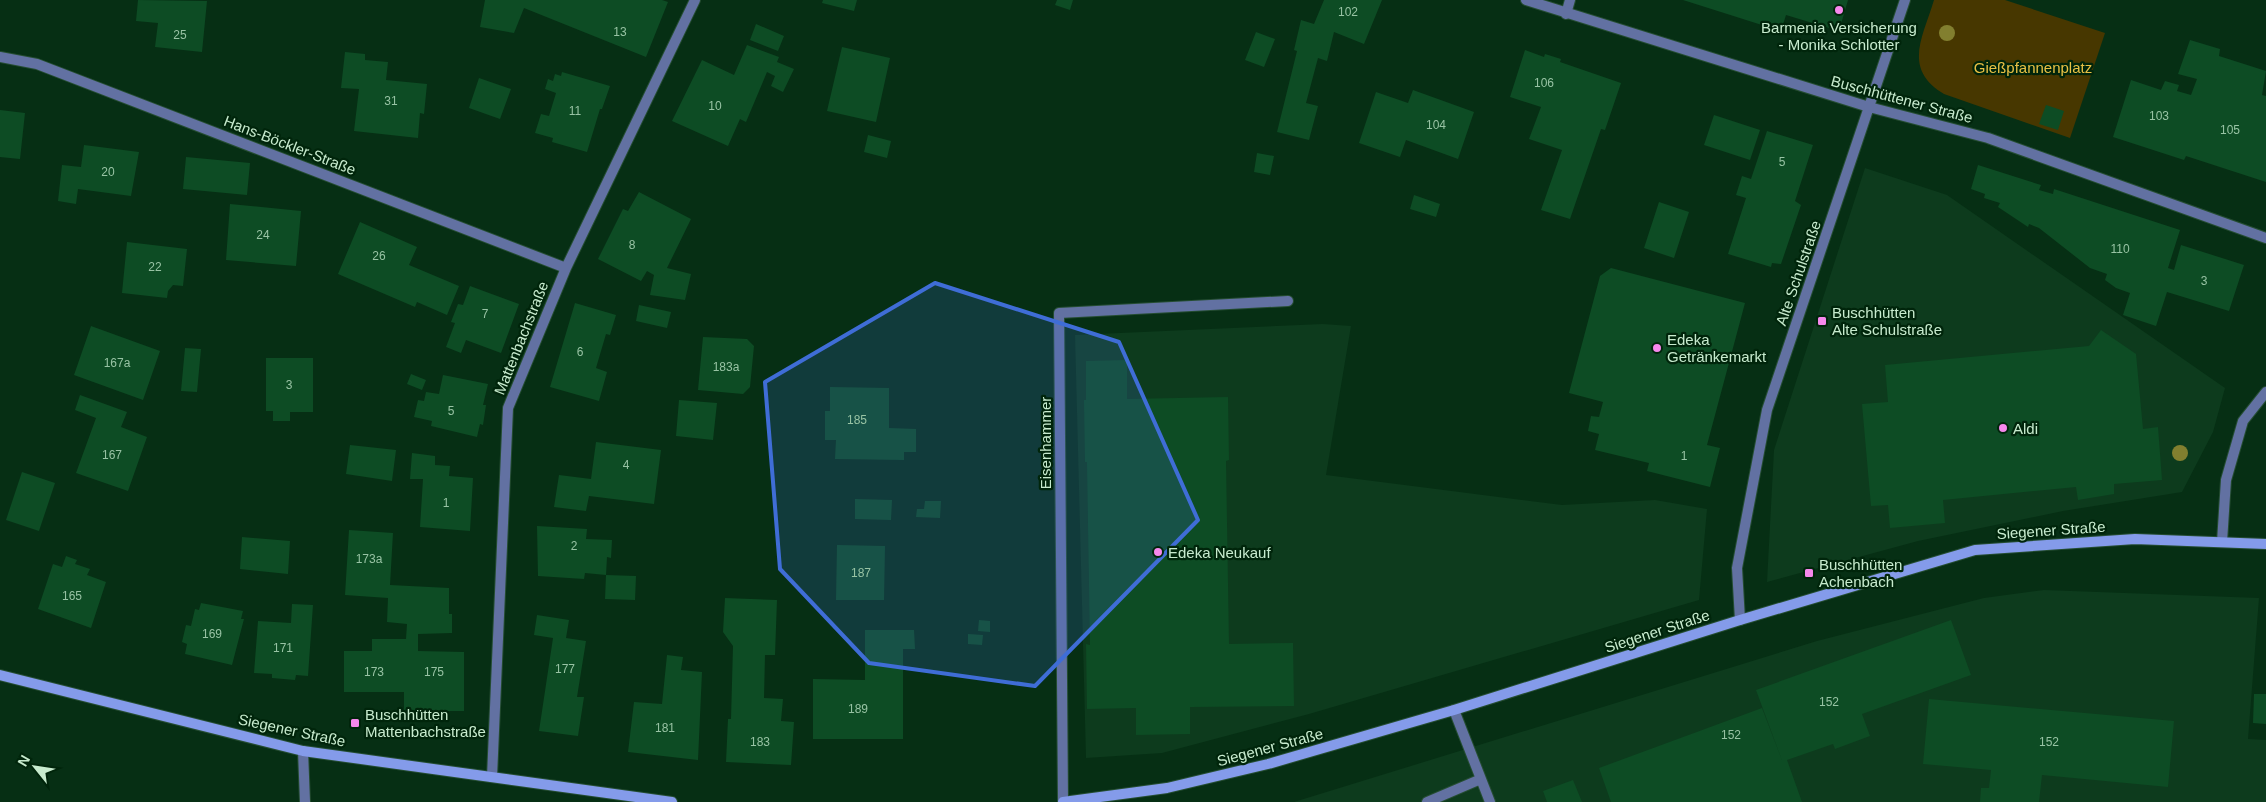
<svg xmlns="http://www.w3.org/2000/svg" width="2266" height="802" font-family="Helvetica,sans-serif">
<rect width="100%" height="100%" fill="#062f14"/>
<!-- built -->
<path fill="#0d3b1d" d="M1865 168 1947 195 2225 388 2213 432 2182 492 2063 511 1918 541 1767 582 1774 450Z
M1323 324 1351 326 1326 475 1562 505 1655 500 1707 509 1699 600 1309 714 1162 753 1086 758 1075 335Z
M2044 590 2259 598 2248 739 2266 740V802H1294L1817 641 1984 598Z"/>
<!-- green -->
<path fill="#473700" d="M1934 0H2005L2105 33 2070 138 1944 94C1902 69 1923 37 1934 0Z"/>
<!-- building -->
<path fill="#0d4c24" d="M138 0 207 1 202 52 155 47 158 23 136 21Z
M485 0H662L668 2 646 57 524 8 514 33 480 27Z
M823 0H857L854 11 822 3Z
M1057 0H1073L1070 10 1055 5Z
M1324 0H1382L1364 44 1334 32 1327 61 1318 58 1306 103 1318 106 1309 140 1277 132 1297 51 1294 50 1301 20 1314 24Z
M1683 0H1848L1839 31 1786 15 1781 31Z
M756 24 784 36 778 51 750 40Z
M1256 32 1275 39 1264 67 1245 60Z
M2190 40 2220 49 2219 56 2266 71 2262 95 2266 96V182L2186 156 2184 160 2113 137 2131 80 2161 90 2165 81 2179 85 2177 91 2191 95 2197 79 2178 74Z
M747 45 779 57 777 62 794 69 783 92 771 86 775 76 767 72 746 122 740 119 728 146 672 121 702 60 734 75Z
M842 47 890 58 876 122 827 111Z
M1525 50 1544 57 1545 54 1561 59 1560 62 1621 83 1605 130 1601 129 1570 219 1541 210 1562 150 1529 139 1541 107 1510 97Z
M345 52 365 54V60L388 62 386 80 427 84 424 114 420 113 418 138 354 131 359 89 341 88Z
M562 72 610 86 602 109H600L587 152 552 142 553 138 535 133 541 114 549 116 556 93 545 89 548 79 553 81 555 74 561 76Z
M479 78 511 89 500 119 469 108Z
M1413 90 1474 112 1458 159 1406 140 1400 157 1359 143 1376 92 1408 103Z
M2046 105 2064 111 2058 130 2039 124Z
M0 110 25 113 20 159 0 157Z
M1714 115 1760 130 1750 160 1704 145Z
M1767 131 1813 145 1795 201 1801 205 1781 264 1772 263 1771 267 1728 254 1746 198 1736 195 1742 176 1751 179Z
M868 135 891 141 887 158 864 152Z
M84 145 139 152 131 196 78 189 76 204 58 201 62 165 81 167Z
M1257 153 1274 156 1270 175 1254 172Z
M186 157 250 163 247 195 183 189Z
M1978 165 2041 185 2039 190 2053 194 2054 189 2180 230 2168 268 2174 270 2181 245 2244 265 2229 311 2167 292 2156 326 2123 315 2130 293 2116 288 2105 280 2107 274 2090 268 2039 228 2029 224 2028 227 1998 207 2000 203 1984 198 1985 194 1971 189Z
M639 192 691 219 667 268 691 274 685 300 650 295 654 275 647 271 641 281 598 259 623 209 628 211Z
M1414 195 1440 204 1436 217 1410 209Z
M1659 202 1689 212 1674 258 1644 248Z
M230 204 301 211 296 266 226 260Z
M360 222 417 247 409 265 459 286 447 315 417 302 415 307 338 274Z
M127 242 187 249 183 286 173 285 168 291 167 298 122 293Z
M1611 268 1745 303 1707 445 1720 448 1710 487 1647 471 1649 463 1595 450 1599 434 1588 431 1591 416 1599 417 1603 402 1569 393 1600 276Z
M470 286 519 304 501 353 466 340 461 353 446 347 455 323 451 322 458 304 463 305Z
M575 303 616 315 610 335 606 334 596 368 607 372 599 401 550 387Z
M639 305 671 312 667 328 636 321Z
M91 326 160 351 143 400 74 375Z
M2101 330 2136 354 2143 429 2158 427 2162 480 2114 484V494L2078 500 2076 487 1943 500 1945 523 1890 528 1888 505 1871 506 1862 404 1888 402 1885 365 2089 346Z
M703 337 747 339 754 346 750 387 743 394 698 390Z
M185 348 201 349 197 392 181 391Z
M266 358H313V412H290V421H273V411H266Z
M1127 360V399L1228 397 1229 460 1226 461 1229 644 1293 643 1294 706 1190 707V734L1136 735V708L1087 709 1086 644 1090 645 1087 462H1085L1084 400H1086V361Z
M411 374 426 380 422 390 407 384Z
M443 375 488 384 483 405H486L483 425 480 424 477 437 431 426 432 421 414 417 418 400 424 401 426 392 439 394Z
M830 387 889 388V428L916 429V452H904V460L835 459 836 440H825V411H830Z
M80 395 127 412 121 427 147 437 128 491 76 473 96 418 75 410Z
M679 400 717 403 713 440 676 436Z
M596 442 661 450 654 504 589 496 586 511 554 507 559 475 591 479Z
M350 445 396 450 392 481 346 474Z
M412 453 435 456V465L450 466 449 476 473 478 470 531 420 527 423 479H410Z
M22 472 55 483 39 531 6 520Z
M855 499 892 500 891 520 855 519Z
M925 501H941L940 518 916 517 917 509H924Z
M537 526 587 529 586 539 612 540 611 558 607 557 606 575 636 576 635 600 605 599 606 575 585 573 584 579 538 576Z
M349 530 393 533 390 585 449 588V614H452V633L418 634V651L464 652V711H404V692H344V651H372V639H406L407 624 387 622 388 598 345 595Z
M242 537 290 541 288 574 240 569Z
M837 545 885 546 884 600H836Z
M66 556 77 560 75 564 90 569 87 575 106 582 91 628 38 609 53 564 62 567Z
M725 598 777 600 775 655H765L764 698 783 699 781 721 794 722 791 765 726 762 728 719H731L733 646 723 632Z
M201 603 243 611 241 619H244L232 665 185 654 187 644 182 642 186 625 191 626 195 609 199 610Z
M292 604 313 605 308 676 296 675 295 680 272 678V674L254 673 258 621 291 623Z
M537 615 569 620 566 638 586 641 577 697H584L578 736 539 731 553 638 534 635Z
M979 620 990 621V632L978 631Z
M1951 620 1971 675 1862 714 1870 736 1835 749 1833 744 1787 760 1802 802H1611L1599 768 1762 708 1783 763 1756 690Z
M865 630H914L915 649H903V739H813V679L865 680Z
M968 634 983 635 982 645 968 644Z
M667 655 683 657 681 670 702 672 698 760 628 752 634 702 662 704Z
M2254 694H2266V724L2253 723Z
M1929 699 2174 721 2168 787 2042 775 2039 802H1980L1981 788H1989L1991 770 1923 764Z
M1573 780 1582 802H1547L1543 791Z"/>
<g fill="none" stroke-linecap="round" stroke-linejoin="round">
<!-- service casing -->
<g stroke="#254d32" stroke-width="12">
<path id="service" d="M1566 14 1570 0
M1454 710 1490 802
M303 751 305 802
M1427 802 1481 779"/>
</g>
<!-- minor casing -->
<g stroke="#254d32" stroke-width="12">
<path id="minor" d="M1526 0 1869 107 1988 138 2266 238
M0 57 37 64 566 268
M2222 542 2226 480 2243 421 2266 392
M1740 620 1737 568 1767 410 1905 0
M492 777 508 408 566 268 695 0
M1063 802 1059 313 1288 301"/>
</g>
<!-- secondary casing -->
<g stroke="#254d32" stroke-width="12">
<path id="secondary" d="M0 675 303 751 672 802
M1063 802 1167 788 1268 764 1454 710 1740 620 1975 550 2135 539 2266 544"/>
</g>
<!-- service -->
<use href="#service" stroke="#6271a2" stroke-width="10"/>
<!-- minor -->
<use href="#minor" stroke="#6271a2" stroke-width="10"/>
<!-- secondary -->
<use href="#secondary" stroke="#849bea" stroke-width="10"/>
</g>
<!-- trees -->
<g fill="#827f2f">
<circle cx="1947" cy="33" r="8"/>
<circle cx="2180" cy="453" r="8"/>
</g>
<!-- marked area -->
<path fill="#3f6dd6" fill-opacity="0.2" stroke="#3f6dd6" stroke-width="4" stroke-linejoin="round" d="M935 283 1119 342 1198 520 1035 686 869 663 780 569 765 382Z"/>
<!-- markers -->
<g fill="#f688ec" stroke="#00250b" stroke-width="2">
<circle cx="1839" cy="10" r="5"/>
<rect x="1817" y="316" width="10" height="10" rx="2.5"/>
<circle cx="1657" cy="348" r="5"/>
<circle cx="2003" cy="428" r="5"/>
<circle cx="1158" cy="552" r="5"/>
<rect x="1804" y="568" width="10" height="10" rx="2.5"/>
<rect x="350" y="718" width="10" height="10" rx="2.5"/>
</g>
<g text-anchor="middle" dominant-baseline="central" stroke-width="4.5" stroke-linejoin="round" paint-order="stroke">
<!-- number labels -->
<g font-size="12" fill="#98c3a4">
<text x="1348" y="12">102</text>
<text x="620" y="32">13</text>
<text x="180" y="35">25</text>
<text x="1544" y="83">106</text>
<text x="391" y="101">31</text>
<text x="715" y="106">10</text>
<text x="575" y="111">11</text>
<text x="2159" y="116">103</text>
<text x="1436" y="125">104</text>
<text x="2230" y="130">105</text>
<text x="1782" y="162">5</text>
<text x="108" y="172">20</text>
<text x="263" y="235">24</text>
<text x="632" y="245">8</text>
<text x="2120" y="249">110</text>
<text x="379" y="256">26</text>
<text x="155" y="267">22</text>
<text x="2204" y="281">3</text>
<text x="485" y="314">7</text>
<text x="580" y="352">6</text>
<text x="117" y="363">167a</text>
<text x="726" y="367">183a</text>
<text x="289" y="385">3</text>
<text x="451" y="411">5</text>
<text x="857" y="420">185</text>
<text x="112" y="455">167</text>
<text x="1684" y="456">1</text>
<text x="626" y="465">4</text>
<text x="446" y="503">1</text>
<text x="574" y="546">2</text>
<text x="369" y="559">173a</text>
<text x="861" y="573">187</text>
<text x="72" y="596">165</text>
<text x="212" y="634">169</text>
<text x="283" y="648">171</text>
<text x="565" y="669">177</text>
<text x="374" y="672">173</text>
<text x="434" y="672">175</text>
<text x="1829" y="702">152</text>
<text x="858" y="709">189</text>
<text x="665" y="728">181</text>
<text x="1731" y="735">152</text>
<text x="760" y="742">183</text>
<text x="2049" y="742">152</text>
</g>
<!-- poi labels -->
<g font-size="15" fill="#c7ebce" stroke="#00250b" text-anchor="start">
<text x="1839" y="27" text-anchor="middle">Barmenia Versicherung<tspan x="1839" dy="17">- Monika Schlotter</tspan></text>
<text x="1832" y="312">Buschhütten<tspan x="1832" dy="17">Alte Schulstraße</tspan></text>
<text x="1667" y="339">Edeka<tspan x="1667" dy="17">Getränkemarkt</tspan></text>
<text x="2013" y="428">Aldi</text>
<text x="1168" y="552">Edeka Neukauf</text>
<text x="1819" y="564">Buschhütten<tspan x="1819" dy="17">Achenbach</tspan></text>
<text x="365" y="714">Buschhütten<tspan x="365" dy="17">Mattenbachstraße</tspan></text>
</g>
<!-- park labels -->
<g font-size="15" fill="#e8c045" stroke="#00250b">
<text x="2033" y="67">Gießpfannenplatz</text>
</g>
<!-- street labels -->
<g font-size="15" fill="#c7ebce" stroke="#00250b">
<text transform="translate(1902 99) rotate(15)">Buschhüttener Straße</text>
<text transform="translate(290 145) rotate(21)">Hans-Böckler-Straße</text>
<text transform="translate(1798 273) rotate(-71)">Alte Schulstraße</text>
<text transform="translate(521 338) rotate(-68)">Mattenbachstraße</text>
<text transform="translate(1045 443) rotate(-90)">Eisenhammer</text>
<text transform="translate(2051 530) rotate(-4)">Siegener Straße</text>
<text transform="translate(1657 631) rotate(-18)">Siegener Straße</text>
<text transform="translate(292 730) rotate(12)">Siegener Straße</text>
<text transform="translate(1270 747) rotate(-15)">Siegener Straße</text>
</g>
</g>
<!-- north arrow -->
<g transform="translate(35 767) rotate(300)" stroke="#00250b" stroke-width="4" paint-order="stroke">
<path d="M0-4L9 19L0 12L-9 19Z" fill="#c7ebce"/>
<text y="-8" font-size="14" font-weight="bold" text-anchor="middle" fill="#c7ebce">N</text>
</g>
</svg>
